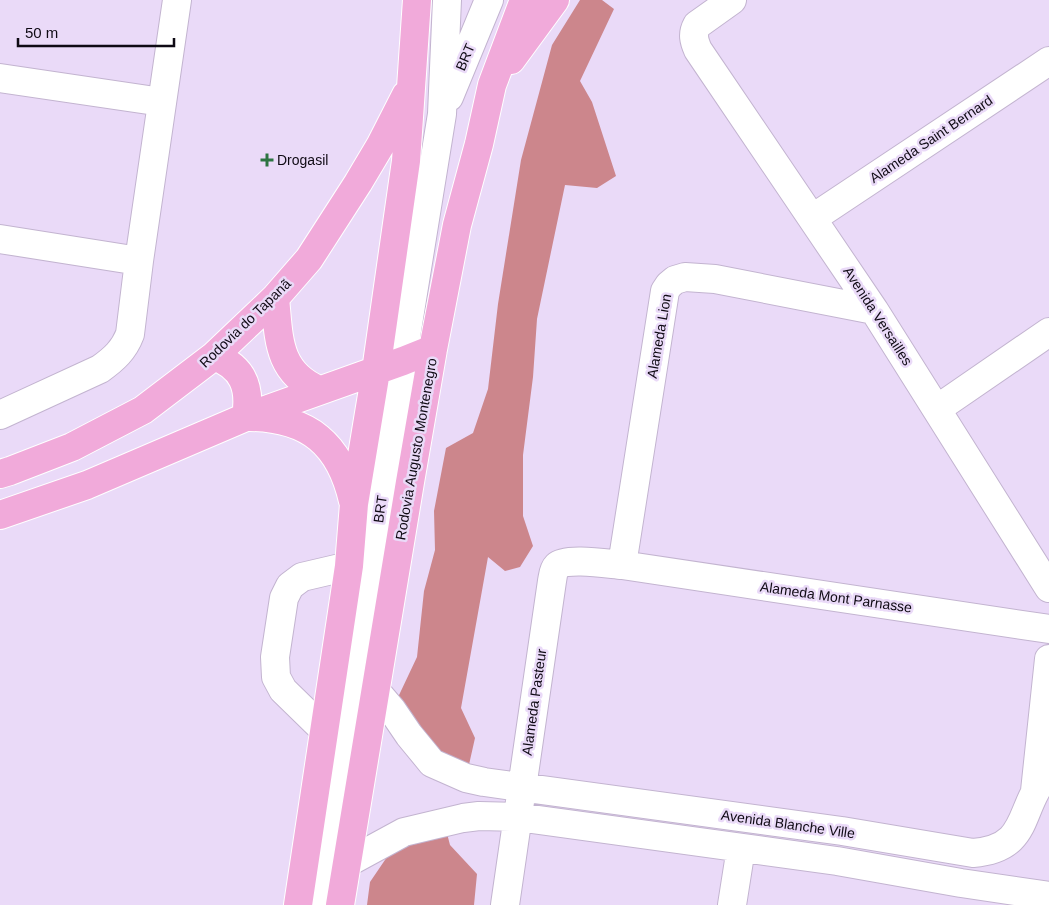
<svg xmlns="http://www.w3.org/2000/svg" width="1049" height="905" font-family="Helvetica,sans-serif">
<rect width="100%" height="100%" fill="#eadaf8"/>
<!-- forest -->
<path fill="#cc868c" d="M580 0H602L614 9 580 81 592 102 616 176 597 188 565 185 537 319 533 377 523 455V516L533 546 520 567 505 571 488 557 461 708 475 738 466 778 392 710 417 657 424 591 435 550 434 511 446 448 473 433 488 389 498 304 521 160 552 45Z
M444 822 450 845 477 874 474 905H367L370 882 404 832Z"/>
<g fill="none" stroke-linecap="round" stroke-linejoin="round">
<!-- minor casing -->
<g stroke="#c3b4d0" stroke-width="30">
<path id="minor" d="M732 0 697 25C692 34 694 41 698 50L874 310 1049 588
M0 78 162 102
M449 97 489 0
M813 218 1049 61
M0 239 139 261
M937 409 1049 332
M0 415 100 369C114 359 124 350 130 334L139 261 177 0
M622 565 665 291 669 285 675 280 685 277 715 279 874 310
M375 690 392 710 409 735 432 763 466 778 484 782 842 831 973 853C1033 848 1016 807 1049 773
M324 730 283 690 276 677 275 657 284 598 290 586 302 577 349 566
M1035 791 1049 659
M347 863 404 832 463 818 479 816 517 817 837 861 961 883 1049 896
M322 905 397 392 442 114 447 0
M505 905 552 581C553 576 553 570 557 566 566 557 609 564 622 565L1049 629
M732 905 741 848"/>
</g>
<!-- major casing -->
<g stroke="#fff" stroke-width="30">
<path id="major" d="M511 60 555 0
M275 298C279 338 277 372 319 390
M214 356C243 367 251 387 246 417
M250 417C309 418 340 444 353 501
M0 474 10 471 72 447 143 410 214 356 253 319 275 298 309 259 358 183 380 146 406 95
M0 515 87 485 246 417 403 361 433 349
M298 905 349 566 354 504 376 371 406 161 417 0
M340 905 410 482 433 349 457 225 479 144 492 85 524 0"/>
</g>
<!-- minor -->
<use href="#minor" stroke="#fff" stroke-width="28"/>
<!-- major -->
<use href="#major" stroke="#f1aada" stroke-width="28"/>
</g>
<!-- markers -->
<path fill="#2d7542" stroke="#eadaf8" stroke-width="2" d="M264.5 152.5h5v5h5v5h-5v5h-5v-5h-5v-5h5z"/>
<g text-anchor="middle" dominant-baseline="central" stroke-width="5" stroke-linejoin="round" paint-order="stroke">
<!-- street labels -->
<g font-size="14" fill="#0f0a14" stroke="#eadaf8">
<text transform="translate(465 57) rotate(-67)">BRT</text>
<text transform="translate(931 139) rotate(-34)">Alameda Saint Bernard</text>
<text transform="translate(878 316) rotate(57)">Avenida Versailles</text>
<text transform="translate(245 323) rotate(-44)">Rodovia do Tapanã</text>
<text transform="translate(659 336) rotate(-80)">Alameda Lion</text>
<text transform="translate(416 449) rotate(-80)">Rodovia Augusto Montenegro</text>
<text transform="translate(380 509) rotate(-82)">BRT</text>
<text transform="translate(836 597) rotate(8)">Alameda Mont Parnasse</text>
<text transform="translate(534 702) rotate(-82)">Alameda Pasteur</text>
<text transform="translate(788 824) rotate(8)">Avenida Blanche Ville</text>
</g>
<!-- poi labels -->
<g font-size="14" fill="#0f0a14" stroke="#eadaf8" text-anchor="start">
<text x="277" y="160">Drogasil</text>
</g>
</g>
<!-- scale -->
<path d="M18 38v8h156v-8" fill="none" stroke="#0f0a14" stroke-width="2.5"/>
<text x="25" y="38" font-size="15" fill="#0f0a14" stroke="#eadaf8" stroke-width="4" paint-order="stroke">50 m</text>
</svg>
